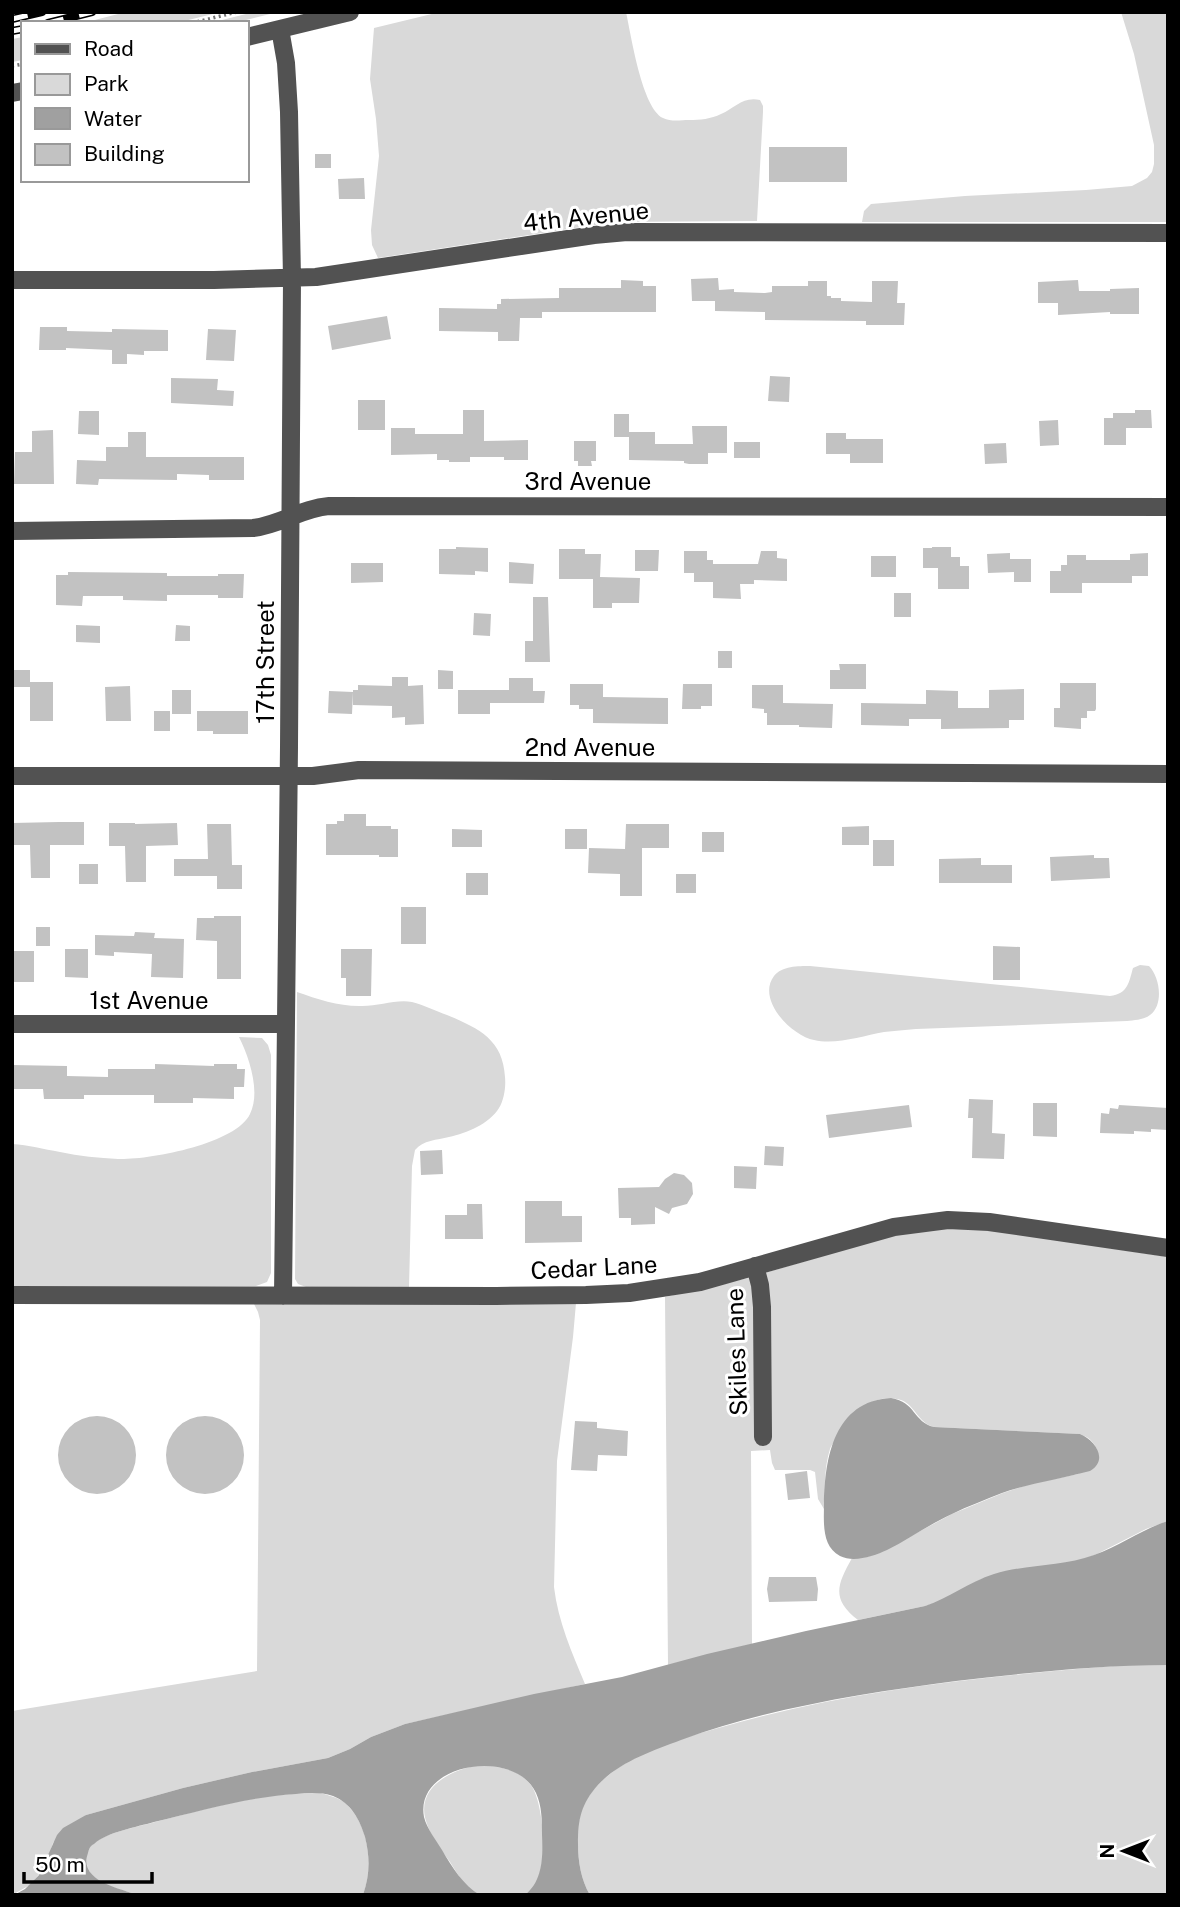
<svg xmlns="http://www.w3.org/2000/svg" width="1180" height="1907" font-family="'Public Sans',sans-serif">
<rect width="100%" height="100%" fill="#fff"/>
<!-- green -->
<path fill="#d9d9d9" d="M126 12H221L176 23H83Z
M254 12H278L234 23H210Z
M440 12H626C631 35 642 108 663 118 671 122 681 120 689 120 700 120 711 119 721 114 735 108 743 96 760 100L763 106V112L757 221 614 222 378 258 372 245 371 230 379 156 376 119 370 79 374 28Z
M1121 12H1168V222H862L864 211 871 204 965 196 1086 190 1132 186 1147 178 1152 172 1154 164V145L1134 54Z
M23 37V60L12 62V39Z
M1140 965 1149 966C1160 977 1164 1005 1150 1015 1144 1020 1134 1020 1127 1021L916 1029C905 1030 894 1031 884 1032 862 1036 836 1045 814 1040 792 1036 756 1000 774 976 782 966 798 966 810 966L1110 996C1128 994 1129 982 1133 968Z
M297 992C317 999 338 1006 359 1006 377 1007 395 999 412 1002 424 1005 436 1011 447 1015 478 1028 503 1039 505 1077 506 1087 504 1100 499 1108 489 1124 467 1133 449 1137 437 1140 423 1140 415 1150L412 1166 409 1288 306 1287 298 1284 295 1279Z
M239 1037 262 1038 268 1045 271 1055V1273L267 1282 256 1286H12V1144C29 1145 43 1149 60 1152 79 1156 99 1158 118 1159 149 1160 236 1144 250 1114 261 1092 249 1057 239 1037Z
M952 1228 998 1231 1168 1257V1521L1146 1529 1097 1554 1079 1561 981 1579 942 1601 925 1606 858 1620C831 1599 837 1585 852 1558L867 1557 883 1551 952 1514 1003 1493 1030 1484 1078 1474 1099 1457C1097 1445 1091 1438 1080 1434L934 1427C918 1423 915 1405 901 1400 892 1397 882 1398 874 1401 865 1404 833 1440 830 1449 824 1468 825 1489 824 1509L818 1499 815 1472 810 1470H775L772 1463 770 1450 751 1451 752 1644 668 1665 665 1297 748 1278 900 1233Z
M576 1303 573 1337 557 1461 554 1587C558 1621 572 1653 585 1684L405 1724 371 1737 350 1749 328 1758 252 1772 183 1788 86 1815 53 1843 45 1867 30 1885 12 1895V1711L257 1671 260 1320 258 1312 254 1304Z
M1126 1665H1168V1895H590C581 1880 578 1861 578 1844 578 1830 578 1814 585 1802 612 1757 675 1740 722 1727 853 1689 990 1676 1126 1665Z
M482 1765C500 1767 518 1769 530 1784 545 1801 551 1884 526 1894 520 1896 484 1896 478 1894 465 1888 457 1873 450 1862 441 1850 430 1835 426 1821 415 1786 454 1768 482 1765Z
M320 1793C331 1796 342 1798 349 1807 370 1829 373 1868 363 1895H138C124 1890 105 1887 94 1877 84 1868 84 1851 94 1843 108 1832 138 1827 155 1822 209 1808 264 1792 320 1793Z"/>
<!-- water -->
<path fill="#a0a0a0" d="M891 1398C916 1402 913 1422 934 1427L1080 1434C1095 1440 1109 1460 1090 1471 1061 1479 1031 1483 1002 1493 985 1500 968 1506 952 1514 930 1524 909 1539 887 1550 874 1556 854 1563 840 1556 821 1546 824 1521 824 1503 825 1458 834 1401 891 1398Z
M1168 1521V1665C1097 1665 1026 1673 956 1681 864 1693 769 1708 681 1740 652 1751 619 1762 598 1785 581 1804 578 1819 578 1844 578 1861 581 1880 590 1895H525C543 1881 543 1856 542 1835 542 1821 542 1806 536 1793 515 1747 414 1763 424 1817 427 1829 436 1840 442 1850 452 1867 463 1885 480 1895H363C370 1875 370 1857 365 1837 360 1820 351 1803 333 1796 321 1792 308 1793 296 1794 248 1797 201 1811 154 1822 137 1827 107 1832 94 1844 90 1846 89 1849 88 1853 78 1881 119 1888 138 1895H14L25 1889 39 1875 57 1835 63 1828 86 1815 183 1788 252 1772 328 1758 350 1749 371 1737 405 1724 534 1694 622 1677 707 1654 806 1631 925 1606C949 1598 969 1582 994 1574 1026 1564 1062 1567 1094 1555 1120 1546 1142 1529 1168 1521Z"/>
<!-- building -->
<path fill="#c2c2c2" d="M769 147H847V182H769Z
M315 154H331V168H315Z
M364 178 365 199H339L338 179Z
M718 278 719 290 734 289V292L765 293 772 292V286H808V281H827V296H831V298H841V301L872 302V281H898L897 303H905L904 325H866V321L765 320V312L715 311V301H692L691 279Z
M621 280 643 281V286H656V312H542V318H520L519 341H498V332L439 331V308L497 309V304H501V299L559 298V288H621Z
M1078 280 1079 291H1110V289L1139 288V314H1110V312L1058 315V303H1038V282Z
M387 316 391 339 332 350 328 326Z
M40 327H67V331L112 332V329L168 330V351H144V355L127 354V364H112V350L66 348V350H39Z
M208 329 236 330 234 361 206 360Z
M770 376 790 377 789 402 768 401Z
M171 378 218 379 217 390 234 391 233 406 171 403Z
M358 400H385V430H358Z
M463 410H484V441L528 440V460H504V457H470V462H449V460H437V454L391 455V428H415V434H463Z
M1135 410H1151L1152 428H1126V445H1104V418H1113V413H1135Z
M79 411H99V435L78 434Z
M614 414H629V437H614Z
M1058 420 1059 445 1040 446 1039 421Z
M692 426H727V453H708V464H689L684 463V461L629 460V432H655V444H693Z
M53 430 54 484H14L15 452H32V431Z
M128 432H146V457H244V480H209V475L177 474V480L99 479 98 485 76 484 77 460 106 461V447H128Z
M826 433H846V439H883V463H850V454H826Z
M574 441H596V461H591L592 466H578V461H574Z
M734 442H760V458H734Z
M1006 443 1007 463 985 464 984 444Z
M456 547 488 548V572L475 571V575L439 574V549H456Z
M932 547H951V557H960V566H969V589H938V568H923V548H932Z
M559 549H585V554H601L600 577 640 578 639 603H612V608H593V579H559Z
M635 550H659L658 571H635Z
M684 551H707V560H713V564H758L761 551H777V558L787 559V581L754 580V584H740L741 599 713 598V582H694V573H684Z
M1010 553V559H1031V582H1014V572L988 573 987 554Z
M1148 553V576H1132V583H1082V593H1050V571H1061V565H1067V555H1086V560H1130V554Z
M871 556H896V577H871Z
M509 562 534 564 533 584 509 583Z
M351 563H383V582L351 583Z
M68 572 167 573V576H218V574H244L243 598H218V595H167V601L123 600V596H83L82 606 56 605V575H68Z
M894 593H911V617H894Z
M533 597H548L550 662H525V641H533Z
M474 613 491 614 490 636 473 635Z
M76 625 100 626V643L76 642Z
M176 625 190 626V641H175Z
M718 651H732V668H718Z
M839 664H866V689H830V670H840Z
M12 670H30V687H12Z
M438 670 453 671V689H438Z
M392 677H408V686L423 685 424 724 405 725V717L392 718V706L353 705V690H358V685L392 686Z
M509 678H533V691H545L544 703H490V714H458V690H509Z
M30 682H53V721H30Z
M1060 683H1096V709L1095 711H1087V718H1081V729L1054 727V708H1060Z
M570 684H603V697L668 698V724L593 723V709H579V705H570Z
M683 684H712V706H701V709H682Z
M752 685H783V703L833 704 832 728 799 727V725H767V713H764V709L752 708Z
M130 686 131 721H106L105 687Z
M1024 689V720H1009V728L941 729V719H909V726L861 725V703L926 704V690L958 691V708H989V690Z
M172 690H191V714H172Z
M329 691 353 692 352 714 328 713Z
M154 711H170V731H154Z
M197 711H248V734H213V731H197Z
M344 814H366V826H391V829H398V857H379V855H326V824H337V821H344Z
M59 822H84V845H50V878H31L30 845H13L12 823Z
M109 823H135V824L177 823 178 845 146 846V882H126L125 846H109Z
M207 824H231L232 865H242V889H217V876H174V859H208Z
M626 824H669V848H642V896H620V874L588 873 589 848 625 849Z
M869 826V845H842V827Z
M452 829 482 830V847H452Z
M565 829H587V849H565Z
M702 832H724V852H702Z
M873 840H894V866H873Z
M1094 855V858H1109L1110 878 1051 881 1050 857Z
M981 858V865H1012V883H939V859Z
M79 864H98V884H79Z
M466 873H488V895H466Z
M676 874H696V893H676Z
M401 907H426V944H401Z
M214 916H241V979H217V941L196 940 197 918H214Z
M36 927H50V946H36Z
M135 932 155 933 154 938 184 939 183 978 151 977 152 954 114 952V956L95 955V935L134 936Z
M993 946 1020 947V980H993Z
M65 949H88V978L65 977Z
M341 949H372L371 996H346V978H341Z
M12 951H34V982H12Z
M155 1064 214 1066V1064H237V1069H245L244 1087H234V1099L193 1098V1103H154V1095H84V1099H44L43 1089H12V1065L67 1066V1076L108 1077V1069H155Z
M969 1099 993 1100 992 1133 1005 1134 1004 1159 972 1158 973 1118H968Z
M1033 1103H1057V1137L1033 1136Z
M909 1105 912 1127 829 1138 826 1115Z
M1119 1105 1168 1108 1167 1130 1151 1129V1132L1134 1131V1134L1100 1133 1101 1113 1109 1114 1110 1108 1118 1109Z
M765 1146 784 1147 783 1166 764 1165Z
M442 1150 443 1174 421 1175 420 1151Z
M734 1166 757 1167 756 1189 734 1188Z
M674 1173 684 1175 692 1183 693 1194 687 1204 672 1208 669 1214 655 1207V1224L631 1225V1218H619L618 1188 659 1187 665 1179Z
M525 1201H562V1216H582V1242L525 1243Z
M467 1204H482L483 1239H445V1215H467Z
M166 1455a39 39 0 1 1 78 0a39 39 0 1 1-78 0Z
M58 1455a39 39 0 1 1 78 0a39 39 0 1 1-78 0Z
M575 1421 597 1422V1428L628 1431 627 1456 598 1455 597 1471 571 1470Z
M807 1471 810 1498 788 1500 785 1474Z
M769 1577H816L818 1589 817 1601 769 1602 767 1589Z"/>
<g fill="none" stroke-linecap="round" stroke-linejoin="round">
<!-- path -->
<path stroke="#747474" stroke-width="3.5" stroke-dasharray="2 3.5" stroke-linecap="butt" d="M192 23 237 12
M12 66 23 64"/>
<!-- minor -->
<path stroke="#525252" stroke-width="18" d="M280 29 286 63 289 112 292 279 289 747 283 1296
M247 37 350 12
M12 93 23 91
M12 280H214L316 277 594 235 627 232 1168 233
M12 531 253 528C280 525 302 508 329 506L1168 507
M12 776H313L359 770 1168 774
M12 1024H285
M755 1266 760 1285 762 1307 763 1437
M12 1295 496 1296 586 1295 629 1293 700 1282 894 1227 948 1220 989 1222 1168 1248"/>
<!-- rail casing -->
<g stroke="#000" stroke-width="8">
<path id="rail" d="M12 19 42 12
M48 23 92 12
M12 31 23 29"/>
</g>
<!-- rail -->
<use href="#rail" stroke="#fff" stroke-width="5" stroke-dasharray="16" stroke-linecap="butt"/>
</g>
<g text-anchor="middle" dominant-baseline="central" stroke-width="6" stroke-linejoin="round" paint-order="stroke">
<!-- street labels -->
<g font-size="24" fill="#000" stroke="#fff">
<text transform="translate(586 216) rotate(-6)">4th Avenue</text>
<text x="588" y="481">3rd Avenue</text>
<text transform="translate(265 662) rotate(-90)">17th Street</text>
<text x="590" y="747">2nd Avenue</text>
<text x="149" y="1000">1st Avenue</text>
<text transform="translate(594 1267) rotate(-3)">Cedar Lane</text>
<text transform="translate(736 1352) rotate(-92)">Skiles Lane</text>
</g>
</g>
<!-- border -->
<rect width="1180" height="1907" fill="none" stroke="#000000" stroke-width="28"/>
<!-- legend -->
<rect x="21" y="21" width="228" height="161" fill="#ffffff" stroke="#999999" stroke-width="2"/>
<rect x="35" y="44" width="35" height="10" fill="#525252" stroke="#999999" stroke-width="2"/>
<text x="84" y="56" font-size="21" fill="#000000">Road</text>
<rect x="35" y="74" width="35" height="21" fill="#d9d9d9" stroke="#999999" stroke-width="2"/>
<text x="84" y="91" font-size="21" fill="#000000">Park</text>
<rect x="35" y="108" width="35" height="21" fill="#a0a0a0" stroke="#999999" stroke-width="2"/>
<text x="84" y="126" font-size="21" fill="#000000">Water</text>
<rect x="35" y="144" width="35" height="21" fill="#c2c2c2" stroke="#999999" stroke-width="2"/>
<text x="84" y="161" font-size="21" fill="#000000">Building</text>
<!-- north arrow -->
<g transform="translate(1124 1851) rotate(270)" stroke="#ffffff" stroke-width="5" paint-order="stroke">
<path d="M0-5L12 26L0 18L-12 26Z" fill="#000000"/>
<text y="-10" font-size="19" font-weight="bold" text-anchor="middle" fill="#000000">N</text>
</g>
<!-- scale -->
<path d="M24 1872v10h128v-10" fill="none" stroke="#000000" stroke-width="3.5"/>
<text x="35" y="1872" font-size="21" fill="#000000" stroke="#ffffff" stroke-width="5" paint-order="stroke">50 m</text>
</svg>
